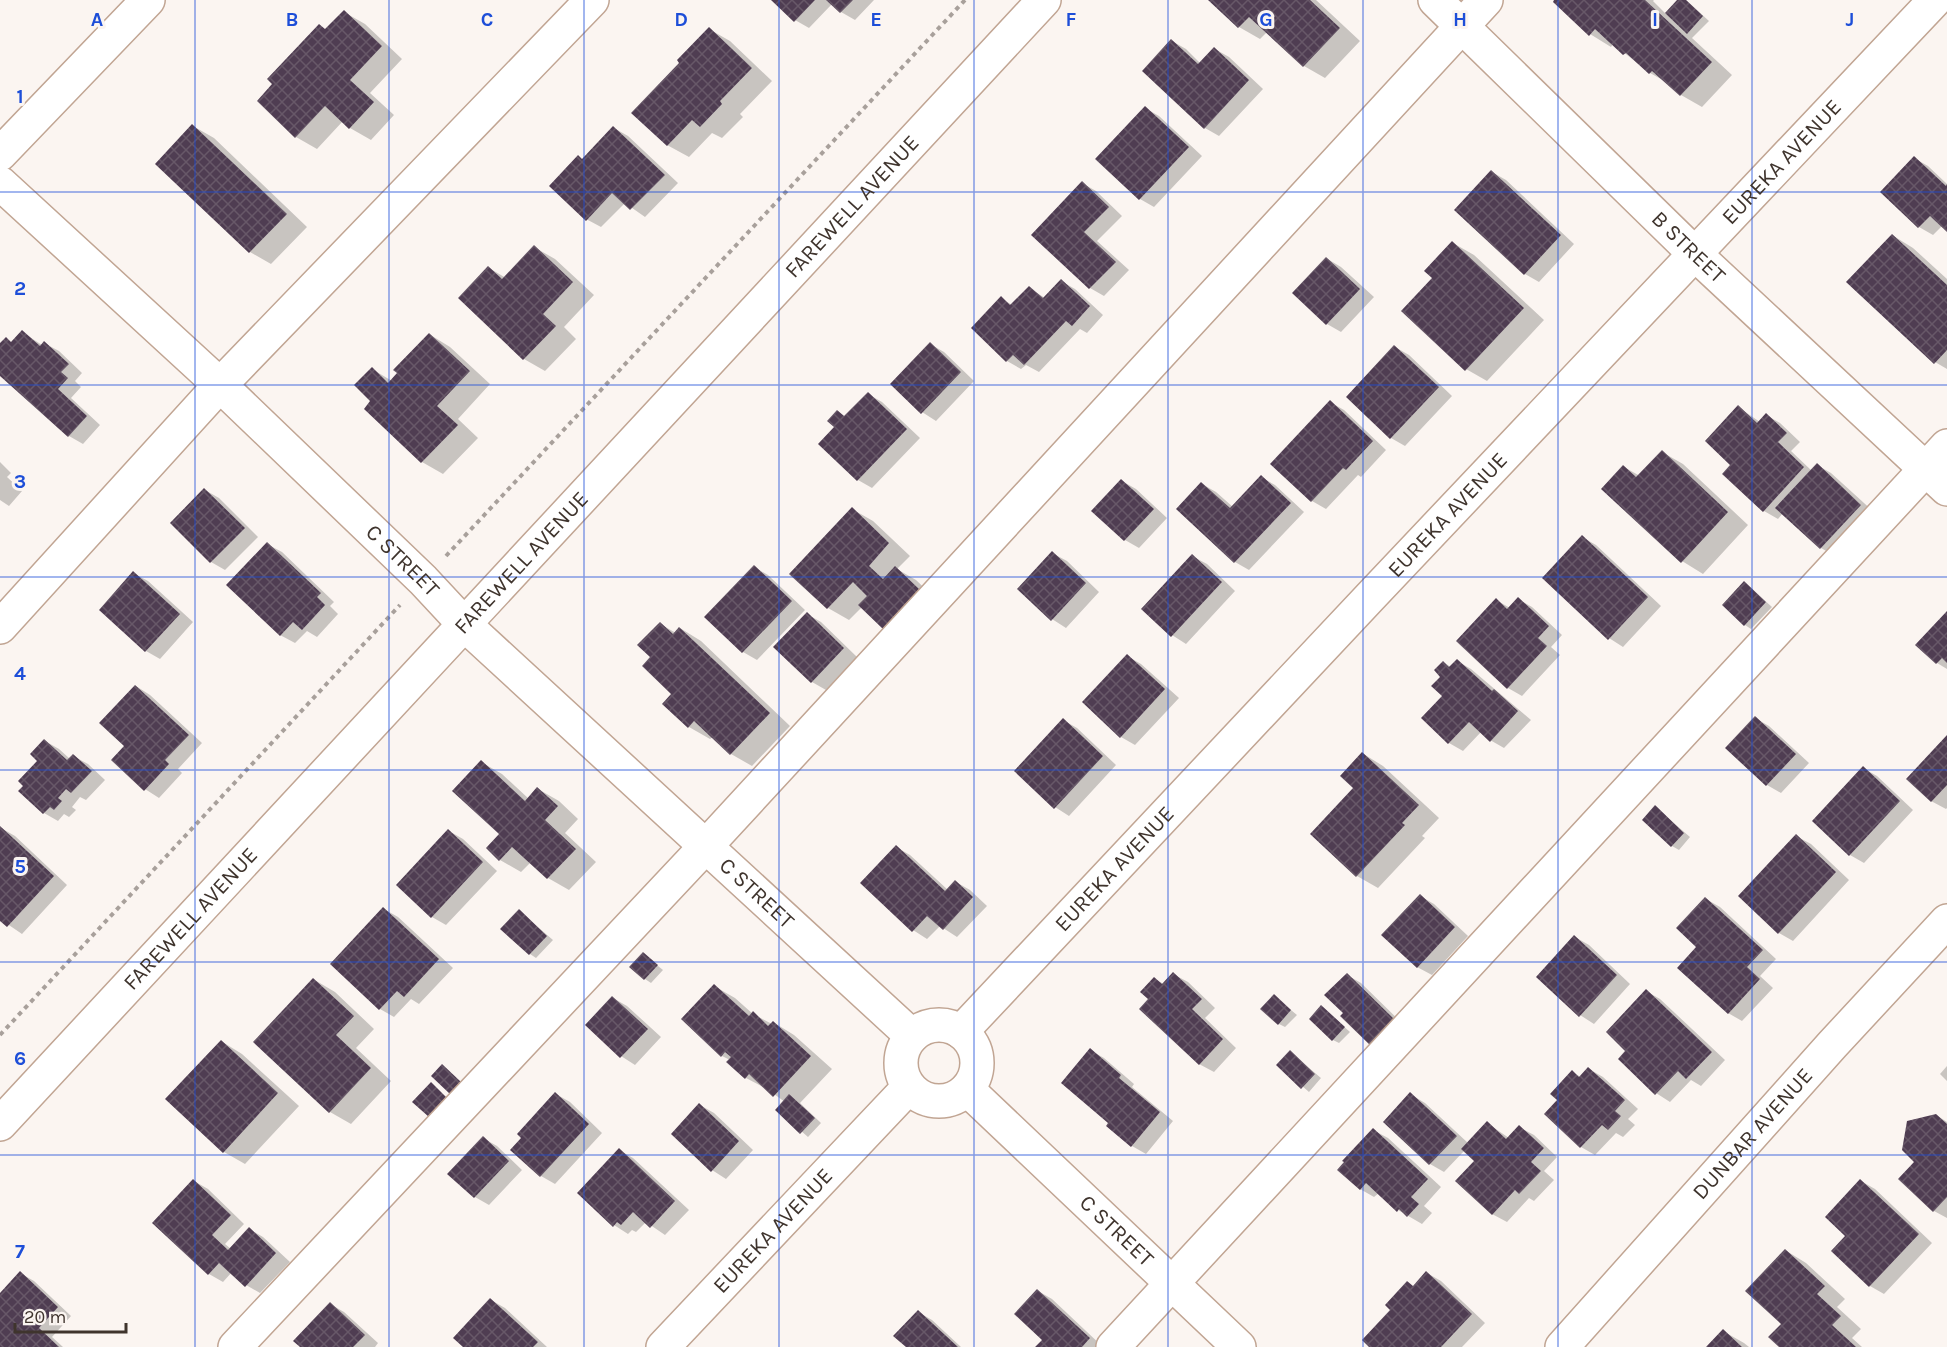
<svg xmlns="http://www.w3.org/2000/svg" width="1947" height="1347" font-family="Karla,sans-serif">
<defs>
<pattern id="building-cross-hatch" width="8" height="8" patternUnits="userSpaceOnUse" patternTransform="scale(1.5)"><rect width="8" height="8" fill="#4f3d52"/><path d="M0 0l8 8M0 8l8-8" fill="none" stroke="#675868"/></pattern>
</defs>
<rect width="100%" height="100%" fill="#fbf5f1"/>
<!-- shadow -->
<path fill="#0003" d="M773 0H874L855 20 841 12 832 4 809 28 795 20Z
M1211 0H1316L1360 41 1325 78 1304 66 1267 32 1260 39 1239 27Z
M1557 0H1654L1653 1 1666 14 1679 0H1686L1709 21 1692 38 1732 75 1702 107 1681 95 1668 83 1650 73 1613 44 1611 47 1590 34Z
M344 12 365 24 402 59 370 93 394 115 371 140 350 128 343 121 317 149 296 137 326 30Z
M709 29 730 41 772 81 740 114 743 117 722 138 712 133 689 157 667 145 681 62Z
M1172 41 1186 49 1201 64 1215 49 1229 57 1263 89 1219 136 1205 128Z
M1145 108 1159 116 1202 156 1154 207 1140 199 1097 159Z
M193 126 214 138 307 227 271 264 250 252Z
M614 128 628 136 678 183 645 217 625 203 601 227 586 219 583 160Z
M1914 158 1928 166 1947 184V230L1942 226 1933 235 1919 227 1882 192Z
M1492 172 1506 180 1574 244 1539 282 1525 274Z
M1082 183 1096 191 1122 216 1097 241 1129 270 1104 296 1090 288 1033 235Z
M1892 235 1913 248 1947 279V369L1935 362Z
M1453 243 1474 255 1544 320 1487 381 1466 369 1434 278Z
M534 247 555 259 594 295 564 327 576 339 545 371 524 359 489 268 506 278Z
M1326 258 1341 267 1374 297 1341 332 1327 324 1294 293Z
M1061 281 1075 289 1103 315 1087 333 1080 329 1039 372 1026 365 1021 369 1007 361 973 328 1001 298 1012 305 1029 288 1045 298Z
M22 332 42 345 44 343 59 351 82 373 75 381 81 387 71 398 100 425 83 444 69 436 0 374V345L12 343Z
M429 334 450 347 490 384 458 419 478 438 443 474 422 462 373 401 372 369 392 381Z
M930 344 944 352 974 381 936 421 922 412Z
M1395 347 1409 355 1452 396 1405 446 1391 438 1348 397Z
M868 394 882 402 920 438 872 488 858 480 836 427 838 412 846 417Z
M1330 402 1344 410 1386 450 1361 477 1358 475 1326 509 1312 501 1272 464Z
M1738 407 1760 422 1766 415 1780 423 1800 442 1791 451 1812 471 1817 465 1831 473 1875 513 1835 556 1821 548 1783 513 1778 519 1764 511 1732 465Z
M1662 452 1683 464 1748 525 1703 574 1682 561 1624 467 1640 476Z
M0 462 11 473 7 477 22 491 9 506 0 500Z
M1261 477 1275 485 1304 512 1249 570 1235 562 1178 509 1202 484 1216 492 1233 507Z
M1122 481 1136 489 1167 518 1139 548 1125 540Z
M205 490 219 498 258 537 225 570 211 562 172 523Z
M852 509 873 521 910 556 897 569 916 580 940 603 905 640 884 627 862 607 849 620 828 608Z
M1582 537 1596 545 1661 606 1623 647 1609 638Z
M267 544 282 552 334 602 330 606 338 614 317 637 307 631 295 643 280 635Z
M1052 553 1067 561 1099 592 1066 628 1052 619Z
M1192 556 1207 564 1235 591 1186 644 1172 635Z
M754 567 768 575 805 610 757 660 743 652 706 617Z
M133 573 148 581 193 622 160 659 146 651 101 610Z
M1745 583 1772 607 1751 629 1745 625Z
M1518 599 1532 607 1562 635 1551 647 1560 655 1522 696 1508 688 1458 641 1496 600 1510 608Z
M1947 613V669L1937 663Z
M807 614 821 622 857 657 826 690 812 682Z
M660 624 676 633 680 628 701 641 790 726 752 766 731 754 713 737 710 739 689 727 664 704 673 694 652 657Z
M1127 656 1141 664 1179 698 1135 745 1121 737Z
M1457 661 1471 669 1531 720 1504 748 1490 740 1481 732 1463 751 1449 743 1423 718 1444 696 1443 662 1451 667Z
M136 686 150 695 202 743 178 769 182 773 159 798 145 789 126 746Z
M1755 718 1769 726 1809 763 1781 793 1767 785Z
M1063 720 1077 728 1116 765 1069 816 1055 807Z
M1947 737V808L1946 809 1931 801Z
M45 741 59 749 70 759 73 756 88 764 105 780 86 800 80 797 72 807 76 810 69 817 64 814 58 821 44 813 39 761Z
M1362 753 1383 766 1439 818 1422 836 1425 838 1378 888 1357 876 1312 834 1355 788Z
M481 762 502 774 529 799 538 789 559 801 578 819 565 833 596 862 569 890 548 878 531 862 521 872 500 860 488 848 501 834Z
M1863 768 1877 776 1913 810 1864 863 1850 855Z
M1655 807 1690 837 1679 850 1672 846Z
M1 828 15 836 67 885 22 934 0 919Z
M449 831 463 839 497 871 446 925 432 917Z
M1796 836 1811 844 1849 880 1793 941 1779 933Z
M896 847 910 855 948 890 956 882 970 890 987 906 957 937 940 926 927 939 913 930Z
M1420 896 1434 904 1468 936 1432 975 1417 967Z
M1706 899 1720 907 1776 959 1760 976 1773 988 1742 1021 1728 1013 1699 947Z
M384 909 398 917 453 968 419 1004 411 999 394 1017 380 1009Z
M519 911 553 940 536 958 530 954Z
M1575 937 1589 945 1630 984 1594 1024 1580 1015Z
M643 954 663 970 651 983 645 979Z
M1173 974 1188 982 1215 1008 1205 1018 1236 1048 1214 1072 1199 1064 1150 999 1154 979 1164 984Z
M1347 975 1361 983 1409 1030 1345 1013Z
M313 979 335 992 374 1029 356 1048 391 1081 351 1124 330 1112 255 1042Z
M714 986 735 998 753 1014 772 1024 773 1022 794 1035 832 1069 800 1103 821 1123 808 1137 777 1110 785 1102 767 1089 746 1078 730 1060 722 1056Z
M1646 991 1660 999 1725 1060 1701 1086 1691 1080 1670 1102 1656 1093 1628 1051Z
M1274 996 1297 1015 1285 1027 1279 1024Z
M613 998 627 1006 661 1037 635 1065 621 1056Z
M1322 1007 1350 1032 1339 1043 1333 1040Z
M221 1041 242 1054 299 1106 245 1164 224 1152Z
M1090 1050 1104 1058 1134 1084 1132 1087 1173 1121 1146 1154 1132 1146 1111 1123Z
M1290 1052 1321 1078 1309 1092 1278 1065Z
M1947 1066V1081L1940 1074Z
M1589 1069 1603 1077 1638 1109 1628 1119 1635 1125 1623 1137 1616 1133 1595 1155 1581 1147 1559 1100 1572 1072 1581 1077Z
M556 1094 570 1102 602 1133 555 1184 541 1176Z
M1410 1094 1425 1103 1468 1143 1487 1123 1509 1138 1519 1127 1534 1135 1557 1157 1544 1171 1554 1180 1534 1201 1529 1198 1507 1222 1492 1214 1476 1161 1465 1150 1444 1172 1430 1164 1385 1122Z
M700 1105 714 1113 753 1150 726 1179 712 1170Z
M1936 1115 1947 1122V1218L1934 1211 1916 1162Z
M1373 1130 1388 1138 1441 1187 1424 1206 1432 1213 1422 1224 1398 1210 1379 1193 1374 1197 1360 1189Z
M483 1138 497 1146 522 1170 489 1205 475 1197 449 1174Z
M619 1150 633 1158 689 1210 665 1235 646 1222 636 1232 632 1230 628 1234 614 1225Z
M194 1181 208 1189 244 1224 225 1244 231 1249 249 1229 263 1237 290 1262 260 1293 246 1285 232 1272 223 1282 209 1274Z
M1861 1181 1875 1189 1932 1243 1884 1294 1870 1286 1833 1251 1847 1236Z
M1785 1250 1806 1263 1845 1299 1837 1307 1861 1329 1852 1338 1862 1347H1782Z
M20 1273 34 1281 71 1316 52 1337 63 1347H3L0 1345V1295Z
M1427 1273 1441 1281 1485 1323 1462 1347H1372L1414 1287Z
M1038 1291 1052 1299 1103 1347H1037L1044 1340Z
M491 1300 505 1308 547 1347H465Z
M330 1304 344 1312 378 1343 375 1347H302Z
M918 1312 932 1320 961 1347H908Z
M1723 1331 1744 1343 1749 1347H1708Z"/>
<!-- building -->
<path fill="url(#building-cross-hatch)" d="M771 0H815L794 22Z
M826 0H853L840 13Z
M1208 0H1310L1340 28 1303 67 1249 17 1238 28Z
M1554 0H1645L1712 62 1680 96 1652 71 1649 74 1626 53 1623 55 1595 29 1589 36 1553 2Z
M1677 0H1686L1703 16 1687 34 1665 13Z
M344 10 382 46 350 80 374 102 349 129 325 106 295 138 257 101 272 84 267 79 319 24 325 29Z
M709 27 752 68 720 101 722 104 700 127 692 120 667 146 631 113 679 63 677 60Z
M1171 39 1198 64 1214 47 1249 80 1204 129 1142 71Z
M1145 106 1189 147 1139 200 1095 159Z
M192 124 287 214 249 253 155 164Z
M613 126 665 175 630 210 612 193 586 221 549 186 578 155 582 159Z
M1914 156 1946 186 1947 184V232L1930 216 1918 228 1880 192Z
M1491 170 1561 235 1524 275 1454 210Z
M1082 181 1109 207 1084 232 1116 262 1089 289 1031 235Z
M1892 234 1947 285V350L1934 364 1846 282Z
M1452 241 1524 308 1465 371 1401 311 1432 278 1424 271Z
M534 245 573 282 543 314 556 326 523 360 458 298 488 266 502 279Z
M1326 257 1360 289 1326 325 1292 293Z
M1061 279 1090 306 1072 326 1066 321 1024 365 1013 355 1006 362 971 328 1001 296 1010 305 1029 286 1043 298Z
M22 330 40 346 44 341 69 364 61 372 68 378 58 389 87 416 68 437 0 376V343L6 337 11 342Z
M429 333 470 371 437 406 458 425 421 463 364 409 370 401 354 385 372 367 388 383 397 373 393 370Z
M930 342 961 372 921 414 890 384Z
M1394 345 1439 387 1390 439 1346 397Z
M868 392 907 429 857 481 818 444 834 427 827 421 837 410 844 416Z
M1330 400 1373 441 1346 470 1343 468 1311 502 1270 464Z
M1738 405 1757 423 1766 413 1787 433 1778 442 1804 467 1763 512 1722 474 1730 465 1705 441Z
M1662 450 1728 512 1681 563 1601 489 1623 465 1636 477Z
M1817 463 1861 505 1820 549 1775 508Z
M1261 475 1291 503 1234 563 1176 509 1201 482 1230 508Z
M1121 479 1154 509 1124 541 1091 511Z
M204 488 245 528 210 563 170 523Z
M852 507 889 543 869 566 883 579 895 566 920 590 883 629 858 605 867 596 853 582 827 609 789 574Z
M1582 535 1648 597 1608 640 1542 578Z
M267 542 321 593 317 597 325 605 302 630 293 622 280 636 226 585Z
M1052 551 1086 583 1051 621 1017 589Z
M1192 554 1222 582 1171 637 1141 609Z
M754 565 792 601 742 653 704 617Z
M133 571 180 614 145 652 99 610Z
M1744 581 1766 602 1744 626 1722 605Z
M1518 597 1549 626 1538 638 1547 646 1507 689 1456 641 1496 598 1507 609Z
M1947 611V663L1942 658 1936 664 1915 645Z
M807 612 844 648 811 683 773 647Z
M660 622 673 634 679 627 770 713 730 755 694 721 688 728 662 704 671 694 642 666 650 657 637 645Z
M1127 654 1165 689 1120 738 1082 702Z
M1457 659 1492 691 1494 689 1518 711 1490 742 1469 722 1448 744 1421 718 1442 696 1431 686 1440 677 1434 670 1443 661 1449 667Z
M135 685 189 735 165 760 169 764 144 791 111 760 124 746 99 723Z
M1755 716 1796 754 1766 786 1725 748Z
M1063 718 1103 756 1054 809 1014 771Z
M1947 735V785L1931 802 1906 779Z
M44 739 67 760 73 754 92 771 71 793 66 789 58 798 62 801 54 810 50 807 43 814 18 791 23 786 18 781 37 761 30 754Z
M1362 752 1419 805 1402 823 1405 825 1356 877 1310 834 1353 788 1340 776Z
M481 760 525 801 537 787 558 806 545 820 576 849 547 879 512 847 499 861 486 848 499 834 452 791Z
M1863 766 1900 801 1849 856 1812 821Z
M1655 805 1684 833 1671 847 1642 820Z
M0 826 54 876 7 927 0 921Z
M448 829 483 862 431 918 396 885Z
M1796 834 1836 872 1778 934 1738 896Z
M896 845 945 891 955 880 973 897 943 930 927 916 912 932 860 883Z
M1420 894 1455 927 1417 968 1381 935Z
M1705 897 1763 950 1747 967 1760 979 1728 1014 1677 968 1696 947 1676 928Z
M383 907 439 959 404 997 397 991 379 1010 330 964Z
M519 909 547 936 529 955 500 929Z
M1574 935 1617 975 1579 1017 1536 977Z
M643 952 658 965 644 980 629 967Z
M1173 972 1202 999 1192 1009 1223 1039 1199 1065 1139 1009 1148 999 1140 992 1154 977 1162 984Z
M1347 973 1396 1021 1372 1047 1340 1016 1343 1013 1324 995Z
M313 978 354 1016 336 1035 371 1068 329 1113 253 1042Z
M714 984 749 1016 753 1011 768 1026 773 1021 811 1056 773 1097 749 1074 745 1079 726 1062 731 1057 725 1052 721 1057 681 1019Z
M1646 989 1712 1052 1686 1079 1678 1071 1655 1095 1618 1059 1625 1051 1606 1032Z
M1274 994 1291 1010 1278 1025 1260 1009Z
M612 996 648 1029 620 1058 585 1025Z
M1321 1005 1345 1027 1332 1041 1309 1019Z
M221 1040 278 1093 223 1153 165 1099Z
M1090 1048 1121 1075 1119 1078 1160 1112 1131 1147 1106 1126 1108 1123 1061 1083Z
M1290 1050 1315 1074 1301 1089 1276 1065Z
M442 1064 461 1082 450 1094 431 1076Z
M1588 1067 1625 1100 1615 1111 1621 1116 1608 1130 1602 1125 1580 1148 1544 1114 1557 1100 1550 1094 1572 1070 1579 1077Z
M431 1082 447 1098 429 1117 412 1102Z
M555 1092 589 1124 540 1177 510 1150 521 1138 517 1134Z
M1410 1092 1457 1136 1429 1165 1383 1122Z
M789 1094 815 1118 800 1134 775 1110Z
M699 1103 739 1141 711 1172 671 1134Z
M1936 1114 1947 1124V1197L1933 1212 1898 1179 1914 1162 1902 1150 1907 1121Z
M1487 1121 1506 1139 1519 1125 1544 1148 1531 1162 1541 1171 1519 1194 1515 1190 1492 1215 1455 1181 1474 1161 1461 1149Z
M1373 1128 1428 1179 1411 1197 1419 1204 1407 1217 1399 1209 1397 1212 1366 1183 1360 1190 1337 1170 1344 1162 1342 1161Z
M483 1136 509 1161 474 1198 447 1174Z
M619 1148 675 1201 650 1228 633 1212 621 1225 617 1222 613 1227 577 1193Z
M193 1179 231 1215 212 1235 228 1250 249 1227 276 1253 245 1287 219 1263 208 1275 152 1223Z
M1860 1179 1919 1234 1869 1287 1831 1251 1845 1236 1825 1217Z
M1785 1249 1825 1286 1817 1294 1841 1316 1832 1325 1856 1347H1779L1768 1337 1781 1324 1745 1291Z
M20 1271 58 1307 39 1328 59 1347H0V1293Z
M1426 1271 1472 1314 1441 1347H1369L1362 1340 1390 1310 1385 1305 1407 1281 1413 1286Z
M1037 1289 1090 1338 1082 1347H1035L1042 1340 1014 1314Z
M490 1298 538 1342 533 1347H463L453 1338Z
M330 1302 365 1335 353 1347H300L293 1341Z
M918 1310 958 1347H906L893 1336Z
M1723 1329 1742 1347H1706Z"/>
<g fill="none" stroke-linecap="round" stroke-linejoin="round">
<!-- minor casing -->
<g stroke="#c1a593" stroke-width="36">
<g id="minor">
<path id="s1" d="M1435 0 1696 255 1947 489"/>
<path d="M0 154 148 0"/>
<path id="s2" d="M0 183 220 385 423 580 464 624 912 1036"/>
<path d="M0 627 220 385 592 0"/>
<circle cx="939" cy="1063" r="38"/>
<path id="s3" d="M961 1032 1371 596 1935 0"/>
<path id="s4" d="M967 1089 1239 1347"/>
<path id="s5" d="M0 1124 1044 0"/>
<path d="M235 1347 706 846 1486 0"/>
<path id="s6" d="M663 1347 909 1087"/>
<path d="M1113 1347 1947 446"/>
<path id="s7" d="M1562 1347 1832 1045 1947 921"/>
</g>
</g>
<!-- path -->
<path stroke="#a8a09b" stroke-width="4" stroke-dasharray="4.5 4.5" stroke-linecap="butt" d="M446 556 965 0
M0 1035 400 605"/>
<!-- minor -->
<use href="#minor" stroke="#fff" stroke-width="33"/>
</g>
<!-- grid -->
<path fill="none" stroke="#1d4ed8" stroke-width="1.5" stroke-opacity="0.55" d="M195 0V1347M389 0V1347M584 0V1347M779 0V1347M974 0V1347M1168 0V1347M1363 0V1347M1558 0V1347M1752 0V1347M0 192H1947M0 385H1947M0 577H1947M0 770H1947M0 962H1947M0 1155H1947"/>
<g text-anchor="middle" dominant-baseline="central" stroke-width="6" stroke-linejoin="round" paint-order="stroke">
<!-- street labels -->
<g font-size="22" fill="#3f342d" stroke="#fbf5f1">
<text stroke="none"><textPath href="#s3" startOffset="1196">EUREKA AVENUE</textPath></text>
<text stroke="none"><textPath href="#s5" startOffset="1252">FAREWELL AVENUE</textPath></text>
<text stroke="none"><textPath href="#s1" startOffset="354">B STREET</textPath></text>
<text stroke="none"><textPath href="#s3" startOffset="710">EUREKA AVENUE</textPath></text>
<text stroke="none"><textPath href="#s2" startOffset="552">C STREET</textPath></text>
<text stroke="none"><textPath href="#s5" startOffset="766">FAREWELL AVENUE</textPath></text>
<text stroke="none"><textPath href="#s3" startOffset="224">EUREKA AVENUE</textPath></text>
<text stroke="none"><textPath href="#s2" startOffset="1038">C STREET</textPath></text>
<text stroke="none"><textPath href="#s5" startOffset="280">FAREWELL AVENUE</textPath></text>
<text stroke="none"><textPath href="#s7" startOffset="286">DUNBAR AVENUE</textPath></text>
<text stroke="none"><textPath href="#s6" startOffset="160">EUREKA AVENUE</textPath></text>
<text stroke="none"><textPath href="#s4" startOffset="206">C STREET</textPath></text>
</g>
</g>
<g font-size="20" text-anchor="middle" font-weight="bold" fill="#1d4ed8" stroke="#fbf5f1" stroke-width="6" stroke-linejoin="round" paint-order="stroke">
<text x="97" y="26">A</text>
<text x="292" y="26">B</text>
<text x="487" y="26">C</text>
<text x="681" y="26">D</text>
<text x="876" y="26">E</text>
<text x="1071" y="26">F</text>
<text x="1266" y="26">G</text>
<text x="1460" y="26">H</text>
<text x="1655" y="26">I</text>
<text x="1850" y="26">J</text>
<text x="20" y="103">1</text>
<text x="20" y="295">2</text>
<text x="20" y="488">3</text>
<text x="20" y="680">4</text>
<text x="20" y="873">5</text>
<text x="20" y="1065">6</text>
<text x="20" y="1258">7</text>
</g>
<!-- scale -->
<path d="M15 1323v9h111v-9" fill="none" stroke="#3f342d" stroke-width="3"/>
<text x="24" y="1323" font-size="18" fill="#3f342d" stroke="#fbf5f1" stroke-width="4.5" paint-order="stroke">20 m</text>
</svg>
